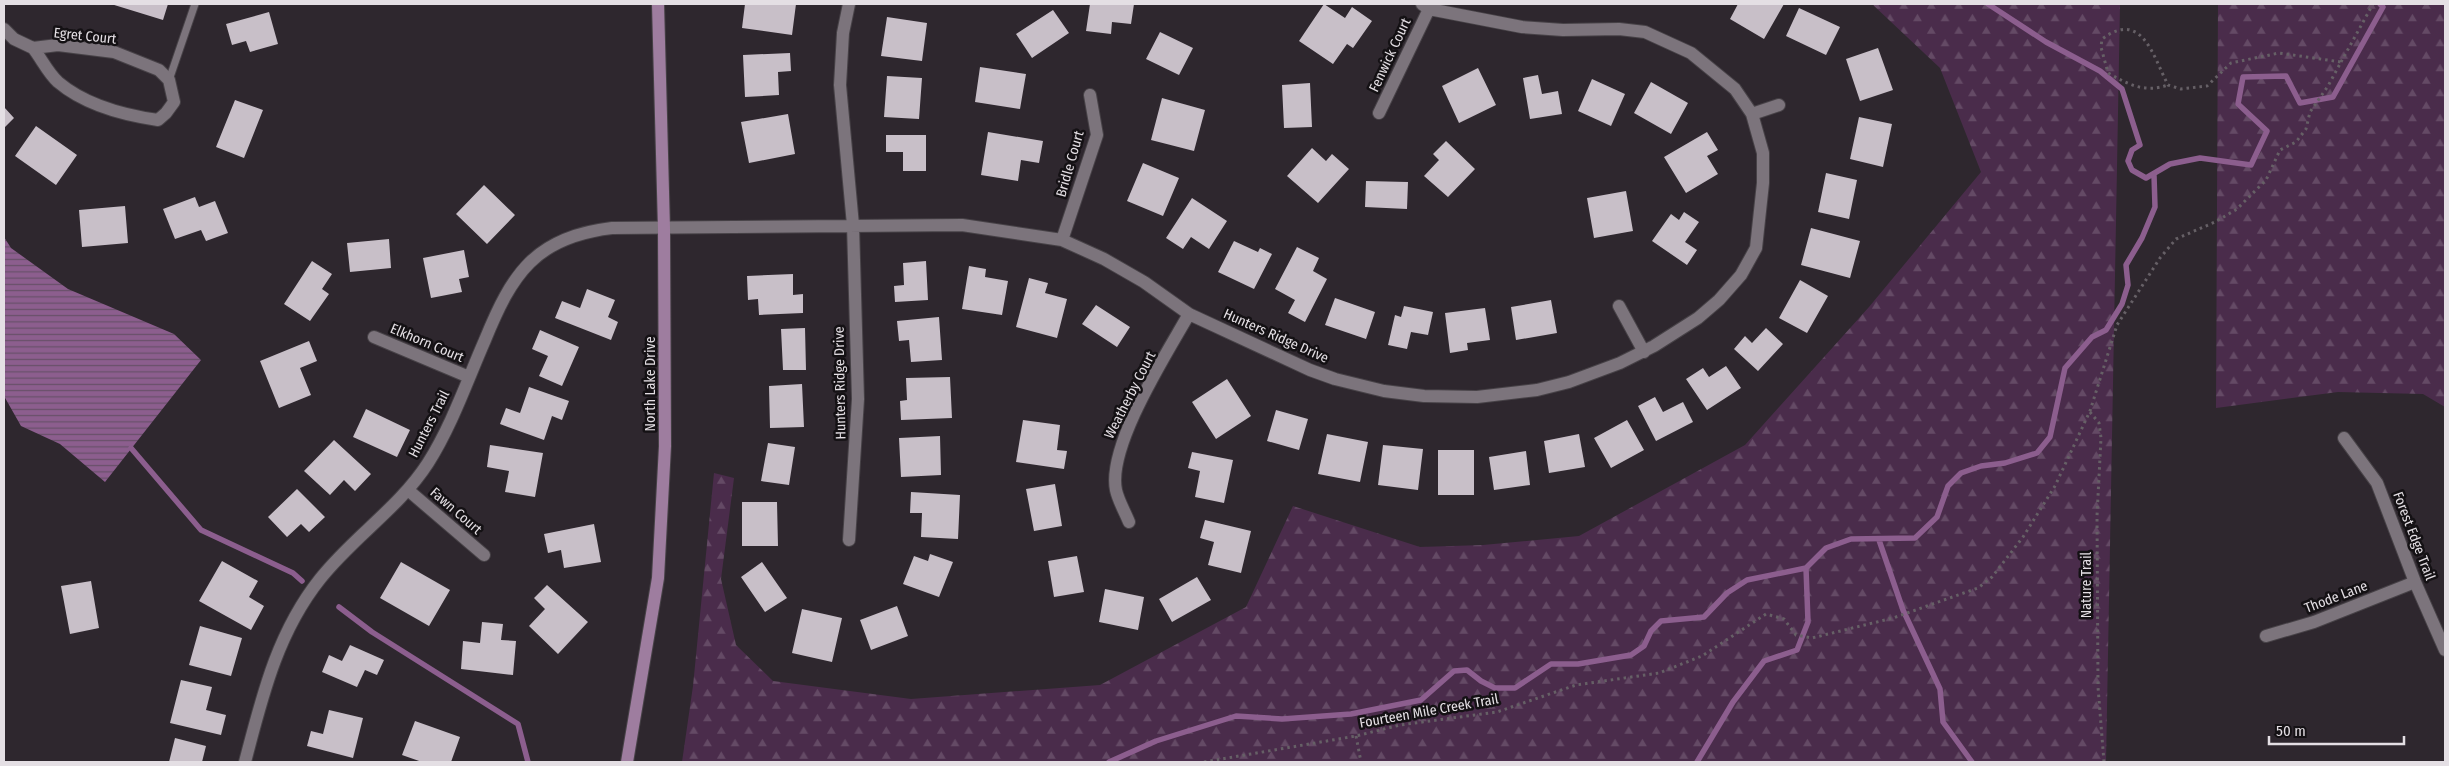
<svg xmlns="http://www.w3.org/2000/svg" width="2449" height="766" font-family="'Fira Sans Condensed',sans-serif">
<defs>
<pattern id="forest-firs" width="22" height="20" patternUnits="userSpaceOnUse" patternTransform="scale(1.25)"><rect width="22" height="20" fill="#4a2c4b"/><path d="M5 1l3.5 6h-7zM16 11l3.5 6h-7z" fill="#644a65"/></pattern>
<pattern id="water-rules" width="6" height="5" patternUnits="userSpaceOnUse" patternTransform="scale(1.25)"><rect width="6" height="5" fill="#8c5e8e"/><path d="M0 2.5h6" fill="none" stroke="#685069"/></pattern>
</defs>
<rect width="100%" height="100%" fill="#2e272e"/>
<!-- forest -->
<path fill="url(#forest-firs)" d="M1872 4H2120L2106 762H682L693 686 714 473 734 478 721 579 736 645 773 681 911 699 1100 685 1246 607 1293 506 1420 547 1483 545 1579 536 1745 445 1869 307 1981 172 1940 68Z
M2218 4H2445V407L2423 394 2338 392 2216 408Z"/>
<!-- water -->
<path fill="url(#water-rules)" d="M4 237 11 248 68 289 174 334 201 360 105 482 60 444 21 426 4 396Z"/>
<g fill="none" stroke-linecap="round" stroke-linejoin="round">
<!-- stream -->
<path stroke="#8c5e8e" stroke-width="5.5" d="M1988 4 2046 42 2100 71 2122 89 2140 145 2132 150 2128 161 2132 170 2146 178 2170 164 2200 158 2251 165 2267 131 2238 104 2243 77 2286 76 2300 103 2333 97 2383 7 2380 4
M131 448 201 530 293 573 302 581
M1879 540 1903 610 1940 689 1943 722 1972 762
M339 607 372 632 518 724 528 762
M1109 762 1156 741 1236 716 1282 719 1351 714 1421 700 1454 671 1467 670 1481 681 1495 688H1515L1551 664H1578L1631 655 1644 646 1651 631 1661 621 1704 617 1727 593 1747 580 1806 568 1826 548 1851 539 1915 538 1937 517 1948 486 1961 473 1981 466 2005 463 2037 453 2050 437 2065 368 2092 337 2106 330 2122 304 2128 285 2126 265 2142 238 2155 207 2154 175
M1697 762 1733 702 1764 661 1797 650 1808 622 1806 568"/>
</g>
<!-- building -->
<path fill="#c8bfc8" d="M111 4H168L163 20Z
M745 4H796L792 35 742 28Z
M1090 4H1134L1131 24 1112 22 1111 34 1086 31Z
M1324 4 1345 18 1352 7 1372 21 1353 48 1347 44 1333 64 1299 41Z
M1738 4H1784L1764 39 1730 19Z
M1799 8 1840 27 1826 55 1786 36Z
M1053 10 1069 33 1032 58 1016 34Z
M269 12 278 44 250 52 246 41 232 45 226 24Z
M887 17 927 23 922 61 881 56Z
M1160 32 1193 48 1179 75 1146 59Z
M1878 48 1893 90 1860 101 1846 59Z
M790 53 791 71 778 72 779 95 745 97 743 55Z
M980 67 1026 74 1020 109 975 102Z
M1478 68 1496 105 1459 123 1442 86Z
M1538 75 1542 94 1558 91 1562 114 1530 119 1523 78Z
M887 76 922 78 919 119 884 117Z
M1592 79 1625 94 1611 126 1578 111Z
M1651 82 1688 103 1671 134 1634 113Z
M1310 83 1312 127 1284 128 1282 85Z
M1162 98 1205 110 1194 151 1151 140Z
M235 100 263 110 244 158 216 147Z
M4 107 14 118 4 128Z
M788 114 795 154 749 163 741 122Z
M1859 117 1892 124 1883 167 1850 159Z
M36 126 77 155 56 185 15 156Z
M988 132 1043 141 1039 163 1021 160 1018 181 981 175Z
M1707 132 1718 150 1707 156 1718 174 1686 193 1664 157Z
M886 135H926V171H903V152H886Z
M1446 141 1475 169 1448 197 1424 176 1439 160 1433 154Z
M1312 148 1326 161 1332 154 1349 169 1318 203 1287 176Z
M1143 163 1179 178 1163 216 1127 201Z
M1826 173 1857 180 1849 219 1818 212Z
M1366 181 1408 182 1407 209 1365 207Z
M484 185 515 215 487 244 456 214Z
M1626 191 1633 231 1594 238 1587 198Z
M195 197 199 207 215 201 228 233 206 241 201 230 175 239 163 209Z
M1192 198 1227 221 1209 249 1191 237 1183 249 1166 238Z
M125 206 128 243 82 247 79 210Z
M1684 212 1699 222 1685 242 1697 250 1687 265 1652 241 1671 214 1679 220Z
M1811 228 1860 241 1850 278 1801 265Z
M389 239 391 268 350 272 347 243Z
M1234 241 1258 252 1260 248 1272 254 1254 289 1218 272Z
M1297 247 1319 258 1313 271 1327 279 1305 322 1288 313 1295 300 1275 289Z
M464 250 469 277 459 279 462 292 431 298 423 258Z
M312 261 332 274 322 289 329 294 310 321 284 304Z
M926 261 928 300 895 302 894 286 904 285 903 263Z
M969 266 986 269 985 277 1008 281 1002 315 962 309Z
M793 274V295L803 294V313L759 315 758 299 748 300 747 276Z
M1029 278 1048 283 1045 293 1067 299 1057 338 1016 327Z
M1800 280 1828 296 1807 333 1779 318Z
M587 289 615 300 608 317 618 322 611 340 555 318 562 301 580 308Z
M1335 298 1375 312 1366 339 1325 325Z
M1551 300 1557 333 1516 340 1511 307Z
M1096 305 1130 327 1117 347 1082 324Z
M1404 306 1433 312 1428 335 1411 332 1407 349 1388 345 1395 315 1401 317Z
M1485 308 1490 340 1467 343 1468 350 1450 353 1445 313Z
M939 317 942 360 911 362 909 340 899 341 897 321Z
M805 328 806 370H783L781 329Z
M1766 328 1783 344 1758 371 1734 349 1745 336 1752 343Z
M540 330 579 347 562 386 539 376 548 356 532 349Z
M309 341 317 361 300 368 311 395 279 408 260 361Z
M1726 366 1741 388 1707 410 1686 379 1703 368 1709 377Z
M950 377 952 418 901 420 900 401 907 400 906 378Z
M1227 379 1251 416 1216 439 1192 402Z
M802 384 804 427 770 428 769 386Z
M529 387 569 401 562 420 552 416 544 440 500 424 506 408 520 413Z
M1655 397 1663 412 1683 402 1693 422 1656 441 1638 406Z
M366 409 410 430 397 457 353 437Z
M1276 410 1308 419 1299 450 1267 441Z
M1023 420 1060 425 1057 450 1067 451 1064 469 1016 462Z
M1627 420 1644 450 1611 468 1594 438Z
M1327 434 1368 442 1360 482 1318 474Z
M1579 434 1585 467 1549 473 1544 441Z
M940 436 941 475 901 477 899 438Z
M334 440 371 474 355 491 344 480 330 495 304 471Z
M768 443 795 447 789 485 761 481Z
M490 445 543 453 535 497 505 492 509 471 487 467Z
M1383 445 1423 449 1418 490 1378 485Z
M1438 450H1474V495H1438Z
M1526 451 1530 485 1494 490 1489 457Z
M1192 452 1233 460 1224 503 1195 497 1200 471 1188 468Z
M1055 484 1062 526 1034 531 1026 489Z
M297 489 325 517 309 532 301 524 287 537 268 517Z
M911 492 960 495 958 539 921 537 922 513H910Z
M742 502H777L778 546H742Z
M1205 520 1251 531 1241 573 1208 565 1214 542 1200 538Z
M594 524 601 562 564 568 561 550 548 553 544 534Z
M930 554 953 562 939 597 903 584 914 556 928 561Z
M1077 556 1084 592 1054 597 1048 561Z
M222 561 258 581 249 597 264 606 251 630 199 601Z
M401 562 450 590 429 626 380 598Z
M762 562 787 598 765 612 741 577Z
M1197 577 1211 600 1172 622 1159 599Z
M91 581 99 628 70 634 61 586Z
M547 585 588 622 558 654 529 626 545 609 534 598Z
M1105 589 1144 597 1138 630 1099 622Z
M897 606 908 636 871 650 860 620Z
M802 609 842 618 832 662 792 653Z
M482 622 503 624 501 640 516 641 513 675 461 669 463 641 480 643Z
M200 626 242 638 231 676 189 665Z
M350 645 384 660 377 675 365 670 357 687 322 672 329 655 342 661Z
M181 680 212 687 206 710 226 715 221 735 170 723Z
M329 710 363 718 353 758 307 746 311 731 323 734Z
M415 721 460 737 451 762H422L402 755Z
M175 738 206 746 202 762H169Z"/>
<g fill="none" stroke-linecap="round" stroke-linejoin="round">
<!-- service casing -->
<g stroke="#474247" stroke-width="9">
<path id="service" d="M169 80 195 4"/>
</g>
<!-- minor casing -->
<g stroke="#474247" stroke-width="14">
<path id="minor" d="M4 29 14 39 33 48 58 45 114 52 159 70 169 80 174 102 166 113 158 120C123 115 85 105 58 82 48 73 41 58 33 48
M1379 113 1429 9
M1752 114 1779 105
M1062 240 1097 135 1090 95
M1619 306 1644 352
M374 337 469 377
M2344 438 2377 483 2415 582 2445 650
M408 490 484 555
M1129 522C1125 512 1118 500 1116 490 1107 446 1167 353 1189 314
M849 540 858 399 853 225 840 85 843 33 849 4
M2266 636 2314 622 2415 582
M245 762C262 697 277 633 320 579 353 537 399 508 428 463 452 425 467 381 485 340 512 274 535 237 612 228L962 225 1062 240 1104 259 1144 282 1189 314 1310 370 1335 379 1384 391 1424 396 1477 397 1537 390 1569 382 1620 363 1654 346 1698 318 1719 300 1741 275 1756 248 1763 183V153L1752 114 1735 89 1691 53 1645 32 1619 29 1563 30 1522 27 1429 9 1422 4"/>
</g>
<!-- secondary casing -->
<g stroke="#474247" stroke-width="14">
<path id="secondary" d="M627 762 658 578 665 446 664 229 658 4"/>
</g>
<!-- path -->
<path stroke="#666066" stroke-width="3" stroke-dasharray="2.5 4" stroke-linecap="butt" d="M2341 62 2373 4
M2090 412 2099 423 2101 438 2097 516 2098 687 2104 762
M1356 736 1361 762
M1204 762 1356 736 1400 725 1497 712 1576 685 1659 673 1702 656 1766 614 1784 619 1796 635 1812 638 1893 618 1978 588 1992 577 2023 537 2055 486 2090 411 2117 325 2160 258 2176 239 2215 222 2237 209 2266 180 2280 150 2296 142 2306 129 2310 112 2328 86 2341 62 2279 53 2231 63 2207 86 2181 89 2168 85C2153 56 2142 9 2102 39L2101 47 2108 73C2129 85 2145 93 2168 85"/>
<!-- service -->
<use href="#service" stroke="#7c747c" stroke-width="7"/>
<!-- minor -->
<use href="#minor" stroke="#7c747c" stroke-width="12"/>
<!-- secondary -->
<use href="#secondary" stroke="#9e7d9f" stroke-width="12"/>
</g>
<g text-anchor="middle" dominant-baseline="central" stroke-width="5" stroke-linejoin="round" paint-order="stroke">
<!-- street labels -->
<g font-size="14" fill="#e4dfe4" stroke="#141114">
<text transform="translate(85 36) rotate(6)">Egret Court</text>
<text transform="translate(1390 55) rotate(-65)">Fenwick Court</text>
<text transform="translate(1070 164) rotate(-74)">Bridle Court</text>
<text transform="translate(1276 336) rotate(24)">Hunters Ridge Drive</text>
<text transform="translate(427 343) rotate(23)">Elkhorn Court</text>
<text transform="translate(840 383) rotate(-91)">Hunters Ridge Drive</text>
<text transform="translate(650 384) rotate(-90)">North Lake Drive</text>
<text transform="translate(1130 395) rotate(-63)">Weatherby Court</text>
<text transform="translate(429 424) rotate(-63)">Hunters Trail</text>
<text transform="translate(456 511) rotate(41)">Fawn Court</text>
<text transform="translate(2414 536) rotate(69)">Forest Edge Trail</text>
<text transform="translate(2086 585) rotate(-90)">Nature Trail</text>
<text transform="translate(2336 597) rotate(-21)">Thode Lane</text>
<text transform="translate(1429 711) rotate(-10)">Fourteen Mile Creek Trail</text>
</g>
</g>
<!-- border -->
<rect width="2449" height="766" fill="none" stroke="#e4dfe4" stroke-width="10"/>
<!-- scale -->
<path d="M2269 736v8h135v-8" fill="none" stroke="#e4dfe4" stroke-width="2.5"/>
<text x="2276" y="736" font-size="15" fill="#e4dfe4" stroke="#141114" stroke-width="4" paint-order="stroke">50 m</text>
</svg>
